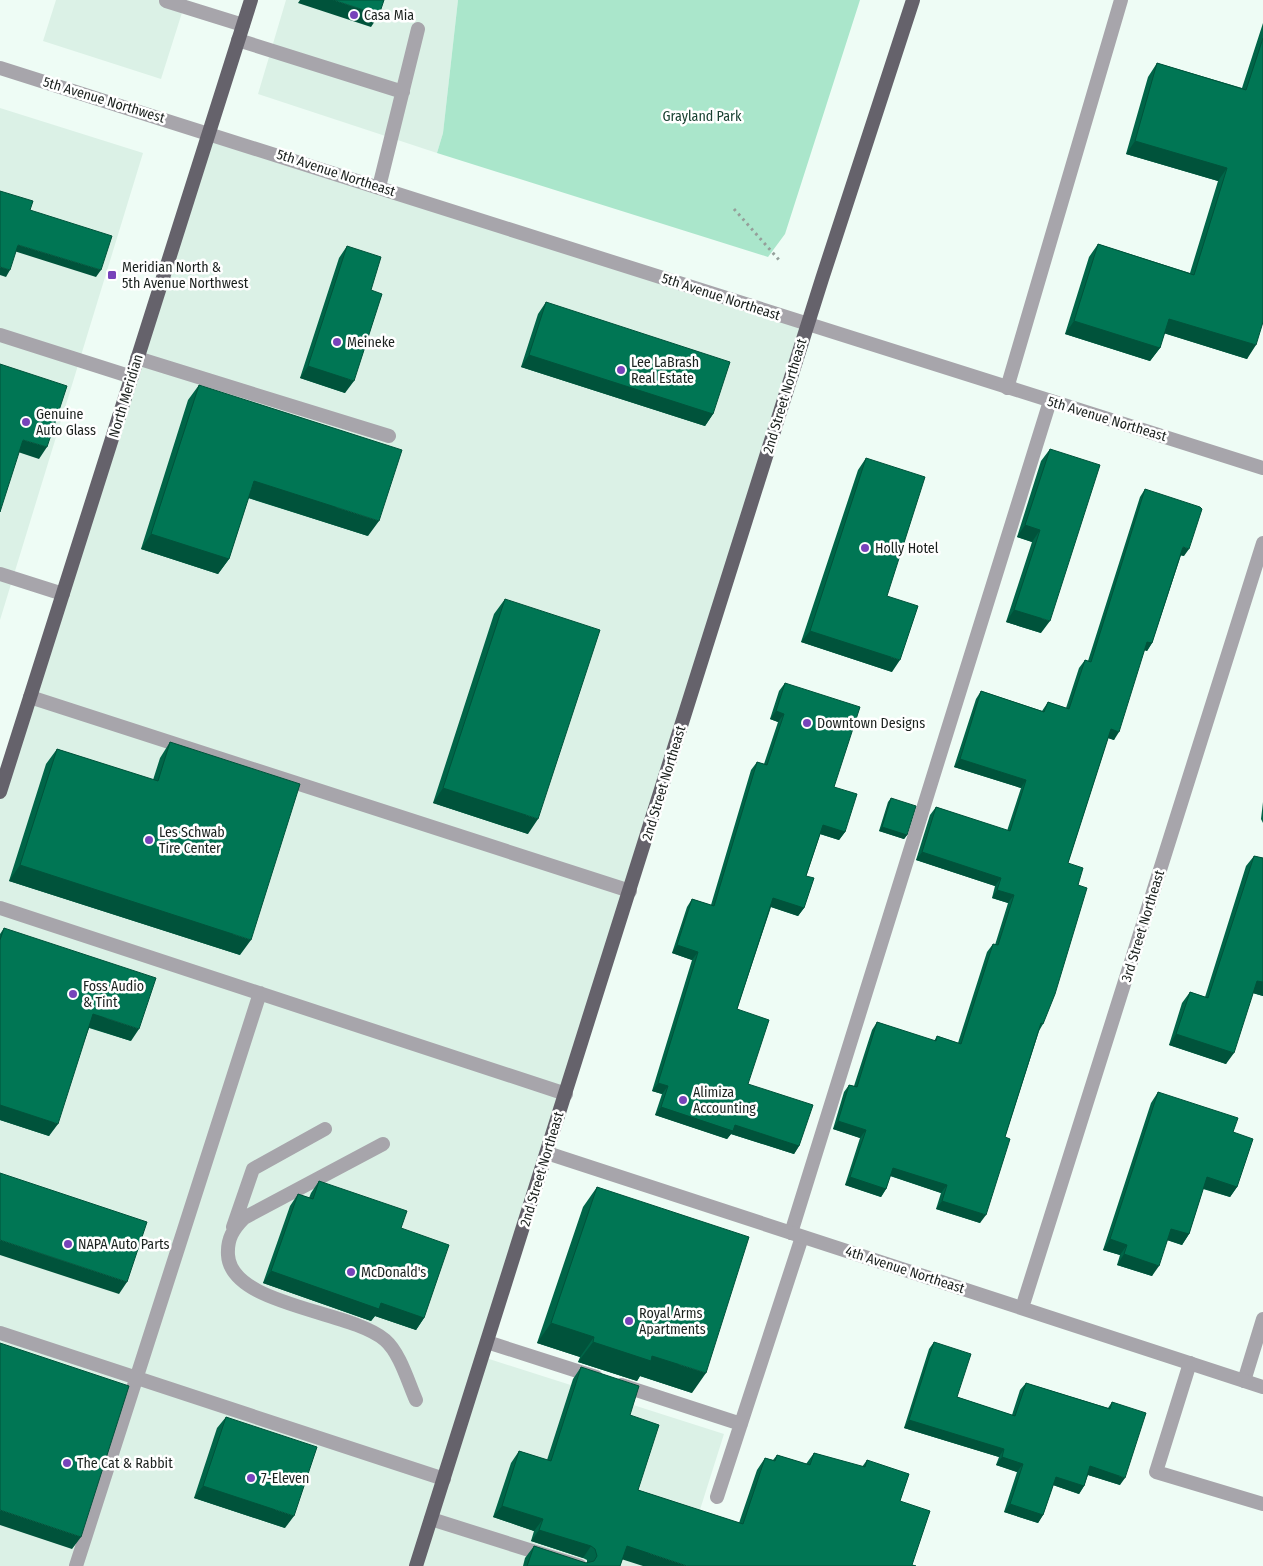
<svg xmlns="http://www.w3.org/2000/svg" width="1263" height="1566" font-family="'Fira Sans Condensed',sans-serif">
<rect width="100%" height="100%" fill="#eefcf5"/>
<!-- built -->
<path fill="#dbf1e6" d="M56 0H186L161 79 43 41Z
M286 0H458L443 133 437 153 258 94Z
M0 108 143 153 0 620Z
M209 133 808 325 483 1357 724 1434 698 1516 823 1566H0V792Z"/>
<!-- green -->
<path fill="#aae6cb" d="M458 0H860L785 234 768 257 437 153 443 133Z"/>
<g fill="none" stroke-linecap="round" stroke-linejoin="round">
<!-- path -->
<path stroke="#959f9a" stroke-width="3" stroke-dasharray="2.5 4" stroke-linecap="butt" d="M734 209 780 261"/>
<!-- service -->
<path stroke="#a7a5ab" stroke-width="14" d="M166 1 243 25
M238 40 403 92
M379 187 418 29
M0 335 132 377
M137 358 389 436
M1007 388 1121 0
M0 574 63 594
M30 697 630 891
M0 908 566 1094
M383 1144 244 1218C233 1229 227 1239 228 1255 231 1306 350 1310 385 1340 400 1353 408 1382 416 1400
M233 1227 253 1169 325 1129
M791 1233 1050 401
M0 1333 444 1479
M487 1342 596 1377
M1190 1363 1156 1472 1263 1504
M1244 1381 1263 1319
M621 1385 741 1424
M717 1497 802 1237
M431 1519 580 1566
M76 1566 260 993"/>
<!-- minor -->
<path stroke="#a7a5ab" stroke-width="14" d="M0 68 1263 468
M547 1153 1263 1387
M1022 1308 1263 543"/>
<!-- primary -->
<path stroke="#65626b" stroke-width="14" d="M0 792 251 0
M416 1566 822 279 913 0"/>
</g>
<!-- wall -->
<path fill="#006548" d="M1263 23V322L1247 359 1164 333 1160 348 1150 361 1065 334 1089 257 1098 244 1190 273 1218 181 1126 154 1148 77 1157 63 1242 88Z
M347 246 371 290 345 393 300 378 339 258Z
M546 302 713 414 705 426 521 367 538 314Z
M199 385 368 536 248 498 229 559 218 574 141 549 188 400Z
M1050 449 1041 633 1006 622 1032 542 1017 537 1041 461Z
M866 458 887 596 892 672 801 642 858 470Z
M1145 489 1184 556 1181 555 1152 643 1147 651 1144 650 1114 740 1108 738 1068 863 1078 885 1043 1024 1039 1031 1005 1137 980 1223 936 1209 941 1193 890 1176 886 1189 881 1197 845 1185 860 1138 833 1129 844 1092 849 1085 854 1086 872 1030 877 1022 934 1041 937 1036 958 1043 987 952 993 944 995 945 1008 903 992 898 995 886 916 860 930 815 936 807 1007 831 1021 788 954 767 976 699 981 691 1042 711 1048 702 1066 708 1079 668 1085 660 1088 661 1140 497Z
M505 599 528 834 433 803 494 614Z
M785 683 834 787 845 832 839 840 820 834 806 876 804 908 798 916 771 907 737 1009 748 1084 799 1146 794 1154 731 1134 727 1139 655 1115 662 1094 652 1091 692 960 672 953 687 907 692 899 711 905 751 770 757 762 764 764 778 722 770 719 779 691Z
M170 742 240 955 9 881 46 764 57 749 153 780 160 758Z
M891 798 907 835 904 839 879 831 888 802Z
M1263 802V823L1261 819Z
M1254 856 1263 858V996L1253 993 1226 1064 1169 1045 1182 1003 1190 992 1205 997 1246 866Z
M4 928 131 1041 89 1028 49 1136 0 1120V934Z
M1158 1092 1233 1132 1237 1187 1230 1197 1203 1189 1189 1234 1182 1245 1167 1240 1152 1276 1117 1265 1120 1255 1103 1250 1151 1103Z
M319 1181 401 1228 424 1318 416 1330 375 1316 371 1321 263 1283 290 1206 298 1194 309 1198 311 1193Z
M597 1187 692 1393 640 1376 637 1381 578 1362 580 1357 537 1343 583 1207Z
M934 1342 957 1397 1012 1415 1020 1390 1026 1383 1108 1408 1112 1402 1120 1485 1088 1475 1084 1486 1079 1494 1053 1485 1043 1515 1038 1523 1004 1512 1017 1472 996 1465 999 1457 904 1428 929 1349Z
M581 1367 630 1415 638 1490 739 1523 757 1470 765 1458 773 1460 777 1455 806 1464 814 1453 862 1467 867 1460 900 1501 622 1559 620 1566H523L525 1558 534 1546 586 1563 587 1562V1560L583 1558 531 1541 534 1531 493 1517 511 1463 519 1451 547 1460 573 1379Z
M226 1417 285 1528 194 1498 217 1428Z"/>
<!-- shaded-wall -->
<path fill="#00533b" d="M300 0H333L379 15 371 27 298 3Z
M1135 141 1227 168 1218 181 1126 154Z
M18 245 101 270 96 277 14 251Z
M0 267 10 270 6 277 0 275Z
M1169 319 1256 345 1247 359 1160 332Z
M1074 321 1160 348 1150 361 1065 334Z
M529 355 713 414 705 426 521 367Z
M308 366 354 381 345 393 300 378Z
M23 440 47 447 39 459 15 451Z
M254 481 379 521 368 536 243 496Z
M1025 525 1040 530 1032 542 1017 537Z
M151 534 229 559 218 574 141 549Z
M1183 547 1189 549 1184 556 1178 555Z
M1014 610 1050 621 1041 633 1006 622Z
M810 631 900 660 892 672 801 642Z
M1147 642 1152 643 1147 651 1142 649Z
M776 711 784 714 778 722 770 719Z
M1111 729 1119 732 1114 740 1105 737Z
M960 759 1026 780 1021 788 954 767Z
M443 788 538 819 528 834 433 803Z
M823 825 845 832 839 840 817 833Z
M882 827 907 835 904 839 879 831Z
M922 852 1001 878 995 886 916 860Z
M20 865 251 940 240 955 9 881Z
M997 890 1014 895 1008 903 992 898Z
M773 898 804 908 798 916 768 906Z
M677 945 698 952 692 960 672 953Z
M1257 981 1263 982V996L1249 992Z
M93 1014 139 1029 131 1041 85 1026Z
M1176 1034 1234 1053 1226 1064 1169 1045Z
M658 1083 668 1086 662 1094 652 1091Z
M0 1105 58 1124 49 1136 0 1120Z
M661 1107 735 1125 799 1146 794 1154 731 1134 727 1139 655 1115Z
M838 1121 866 1130 860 1138 833 1129Z
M893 1168 947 1185 941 1193 888 1175Z
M850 1177 886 1189 881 1197 845 1185Z
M1207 1177 1237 1187 1230 1197 1199 1187Z
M942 1201 986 1215 980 1223 936 1209Z
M1171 1229 1189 1234 1182 1245 1164 1239Z
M1110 1239 1127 1245 1120 1255 1103 1250Z
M0 1240 127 1282 119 1294 0 1255Z
M1124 1254 1159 1266 1152 1276 1117 1265Z
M271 1271 381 1303 424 1318 416 1330 375 1316 371 1321 263 1283Z
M551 1323 594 1337 580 1357 537 1343Z
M593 1342 652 1356 706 1373 692 1393 640 1376 637 1381 578 1362Z
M909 1420 1004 1449 999 1457 904 1428Z
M1002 1457 1023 1464 1017 1472 996 1465Z
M1090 1466 1125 1478 1120 1485 1085 1474Z
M1056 1477 1084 1486 1079 1494 1050 1484Z
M203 1486 294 1516 285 1528 194 1498Z
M1010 1504 1043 1515 1038 1523 1004 1512Z
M502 1506 543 1519 534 1531 493 1517Z
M0 1510 81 1537 72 1549 0 1525Z
M539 1530 591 1546 583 1558 531 1541Z
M627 1546 687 1566H643L618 1558Z"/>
<!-- building -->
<path fill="#007654" stroke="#00533b" d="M333 0H384L379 15Z
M1263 38V322L1256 345 1169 319 1160 348 1074 321 1098 244 1194 275 1227 168 1135 141 1157 63 1246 90Z
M0 191 33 201 30 210 112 236 101 270 18 245 10 270 0 267Z
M347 246 381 257 371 290 382 294 354 381 308 366Z
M546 302 730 362 713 414 529 355Z
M0 364 67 386 47 447 23 440 0 512Z
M199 385 402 450 379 521 254 481 229 559 151 534Z
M1050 449 1100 465 1050 621 1014 610 1040 530 1025 525Z
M866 458 925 477 887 596 918 606 900 660 810 631Z
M1145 489 1200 507 1202 509 1189 549 1183 547 1152 643 1147 642 1119 732 1111 729 1068 863 1083 868 1078 885 1087 888 1055 994 1043 1024 1041 1023 1005 1137 1010 1139 986 1215 942 1201 947 1185 893 1168 886 1189 850 1177 866 1130 838 1121 849 1085 857 1087 877 1022 936 1041 937 1036 961 1044 993 944 998 945 1014 895 997 890 1001 878 922 852 936 807 1010 831 1026 780 960 759 981 691 1044 712 1048 702 1069 709 1085 660 1091 662Z
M505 599 600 630 538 819 443 788Z
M785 683 860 707 834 787 857 794 845 832 823 825 806 876 814 878 804 908 773 898 737 1009 769 1020 748 1084 813 1105 799 1146 735 1125 733 1131 661 1107 668 1086 658 1083 698 952 677 945 692 899 714 906 757 762 767 765 784 714 776 711Z
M170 742 300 784 251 940 20 865 57 749 158 781Z
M891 798 916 806 907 835 882 827Z
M1254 856 1263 858V982L1257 981 1234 1053 1176 1034 1190 992 1208 998Z
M4 928 156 978 139 1029 93 1014 58 1124 0 1105V940Z
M1158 1092 1238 1118 1233 1132 1253 1139 1237 1187 1207 1177 1189 1234 1171 1229 1159 1266 1124 1254 1127 1245 1110 1239Z
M0 1173 147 1222 127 1282 0 1240Z
M319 1181 407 1211 401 1228 449 1245 424 1318 381 1303 379 1309 271 1271 298 1194 313 1199Z
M597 1187 749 1237 706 1373 652 1356 651 1361 593 1342 594 1337 551 1323Z
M934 1342 971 1354 957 1397 1015 1416 1026 1383 1110 1409 1112 1402 1146 1413 1125 1478 1090 1466 1084 1486 1056 1477 1043 1515 1010 1504 1023 1464 1002 1457 1004 1449 909 1420Z
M0 1343 129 1386 81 1537 0 1510Z
M581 1367 639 1386 630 1415 659 1425 638 1490 743 1524 765 1458 775 1461 777 1455 810 1465 814 1453 865 1467 867 1460 909 1474 900 1501 930 1511 912 1565 916 1566H687L627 1546 620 1566H527L534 1546 586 1563 594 1561 597 1556 595 1549 591 1546 539 1530 543 1519 502 1506 519 1451 551 1461Z
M226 1417 317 1447 294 1516 203 1486Z"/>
<!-- markers -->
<g fill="#7743ba" stroke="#fff" stroke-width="2">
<circle cx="354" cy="15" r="5"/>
<rect x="107" y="270" width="10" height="10" rx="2.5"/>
<circle cx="337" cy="342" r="5"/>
<circle cx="621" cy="370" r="5"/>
<circle cx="26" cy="422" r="5"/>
<circle cx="865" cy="548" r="5"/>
<circle cx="807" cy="723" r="5"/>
<circle cx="149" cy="840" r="5"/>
<circle cx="73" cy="994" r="5"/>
<circle cx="683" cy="1100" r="5"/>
<circle cx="68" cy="1244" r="5"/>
<circle cx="351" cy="1272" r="5"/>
<circle cx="629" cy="1321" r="5"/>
<circle cx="67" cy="1463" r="5"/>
<circle cx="251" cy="1478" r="5"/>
</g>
<g text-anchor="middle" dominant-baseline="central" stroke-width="5" stroke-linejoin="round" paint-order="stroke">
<!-- poi labels -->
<g font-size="14" fill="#1b211e" stroke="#fff" text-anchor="start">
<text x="364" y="15">Casa Mia</text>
<text x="122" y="267">Meridian North &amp;<tspan x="122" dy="16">5th Avenue Northwest</tspan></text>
<text x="347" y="342">Meineke</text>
<text x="631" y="362">Lee LaBrash<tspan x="631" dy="16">Real Estate</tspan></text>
<text x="36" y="414">Genuine<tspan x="36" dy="16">Auto Glass</tspan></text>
<text x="875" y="548">Holly Hotel</text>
<text x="817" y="723">Downtown Designs</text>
<text x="159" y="832">Les Schwab<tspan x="159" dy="16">Tire Center</tspan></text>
<text x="83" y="986">Foss Audio<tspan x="83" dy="16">&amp; Tint</tspan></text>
<text x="693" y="1092">Alimiza<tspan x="693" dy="16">Accounting</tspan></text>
<text x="78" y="1244">NAPA Auto Parts</text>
<text x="361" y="1272">McDonald's</text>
<text x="639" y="1313">Royal Arms<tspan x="639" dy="16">Apartments</tspan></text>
<text x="77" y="1463">The Cat &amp; Rabbit</text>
<text x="261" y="1478">7-Eleven</text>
</g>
<!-- street labels -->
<g font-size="14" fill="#1b211e" stroke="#fff">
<text transform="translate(104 100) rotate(17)">5th Avenue Northwest</text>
<text transform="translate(336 173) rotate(18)">5th Avenue Northeast</text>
<text transform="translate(721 297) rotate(18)">5th Avenue Northeast</text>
<text transform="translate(126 396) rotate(-73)">North Meridian</text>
<text transform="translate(785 396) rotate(-73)">2nd Street Northeast</text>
<text transform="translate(1107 419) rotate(17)">5th Avenue Northeast</text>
<text transform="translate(664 783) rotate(-73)">2nd Street Northeast</text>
<text transform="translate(1143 926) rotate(-73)">3rd Street Northeast</text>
<text transform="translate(542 1169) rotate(-73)">2nd Street Northeast</text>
<text transform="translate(905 1270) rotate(18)">4th Avenue Northeast</text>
</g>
<!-- park labels -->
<g font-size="14" fill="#184131" stroke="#fff">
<text x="702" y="116">Grayland Park</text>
</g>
</g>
</svg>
